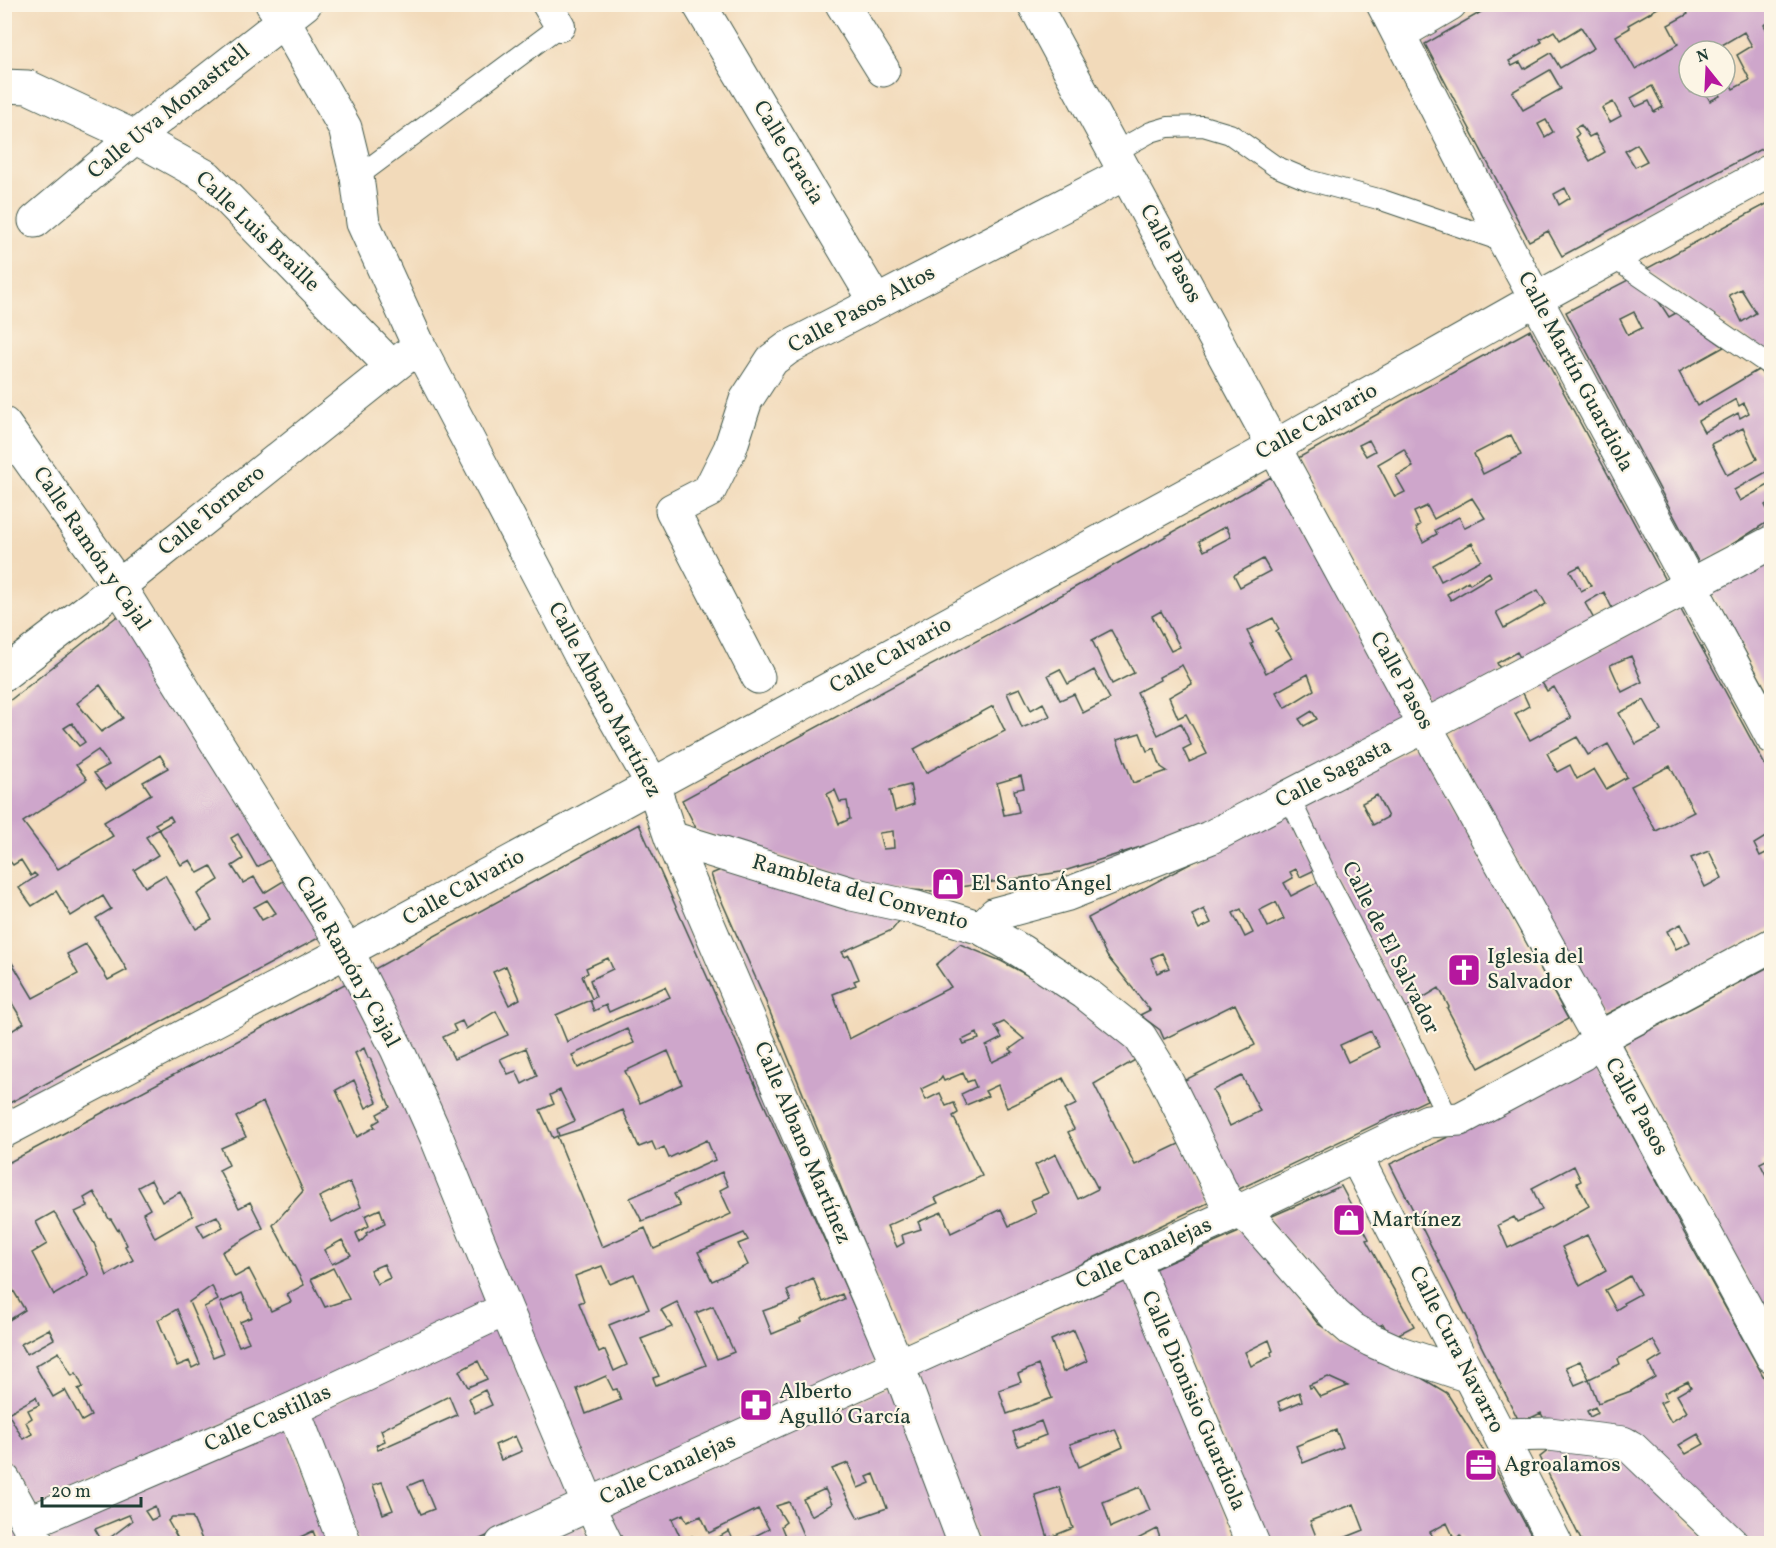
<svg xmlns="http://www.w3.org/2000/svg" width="1776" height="1548" font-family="Vollkorn,serif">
<rect width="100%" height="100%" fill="#fcf5e5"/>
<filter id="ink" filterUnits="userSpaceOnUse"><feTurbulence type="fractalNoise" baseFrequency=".0167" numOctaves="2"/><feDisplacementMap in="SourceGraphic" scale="12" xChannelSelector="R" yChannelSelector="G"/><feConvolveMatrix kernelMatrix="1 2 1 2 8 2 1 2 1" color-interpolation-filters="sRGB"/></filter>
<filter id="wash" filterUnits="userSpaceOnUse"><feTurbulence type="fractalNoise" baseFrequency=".008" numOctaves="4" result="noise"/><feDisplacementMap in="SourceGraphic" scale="24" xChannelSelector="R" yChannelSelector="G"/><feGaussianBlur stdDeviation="1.35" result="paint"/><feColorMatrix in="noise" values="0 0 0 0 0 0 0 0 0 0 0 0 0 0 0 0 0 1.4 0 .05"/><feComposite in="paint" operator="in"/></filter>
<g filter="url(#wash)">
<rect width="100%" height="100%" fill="#f2daba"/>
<g id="blocks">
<!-- building -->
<path fill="#cea6cb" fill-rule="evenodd" d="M1495 4H1656L1658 8 1628 25 1630 28 1616 36 1635 69 1678 44 1668 25 1688 14 1682 4H1739L1741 8 1747 4H1772V21L1764 25 1772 39V143L1562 256 1548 231 1529 241 1425 44ZM1581 27 1594 48 1560 68 1551 53 1524 69 1520 62 1512 66 1509 61 1542 42 1540 39 1554 31 1560 40ZM1744 32 1752 46 1737 55 1750 80 1733 89 1725 73V87H1715L1720 96 1710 101 1702 87 1691 92 1681 71 1689 67V51H1712ZM1550 70 1561 89 1523 110 1512 92ZM1652 86 1663 107 1654 112 1649 101 1636 107 1631 98ZM1613 102 1621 116 1610 122 1602 108ZM1546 120 1553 132 1545 137 1538 124ZM1581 125 1589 137 1595 134 1605 152 1590 161 1575 137 1579 134 1575 128ZM1637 144 1647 161 1635 167 1625 151ZM1565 188 1570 198 1559 205 1554 194Z
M1772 201V351L1768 353 1646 269ZM1741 289 1756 313 1742 322 1729 295Z
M1628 280 1654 294 1669 317 1676 313 1724 347 1679 372 1697 406 1758 370 1772 380V478L1768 471 1734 490 1740 501 1772 483V501L1765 505 1772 519 1700 565 1566 312ZM1634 312 1642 328 1628 335 1620 319ZM1736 399 1739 406 1744 403 1749 413 1740 418 1738 413 1704 432 1698 421ZM1743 428 1757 459 1727 475 1711 444Z
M1530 330 1667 584 1614 612 1604 592 1585 603 1595 621 1522 661 1517 652 1497 663 1502 672 1434 708 1298 458ZM1511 435 1521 455 1483 474 1474 454ZM1369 440 1375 451 1366 456 1359 445ZM1404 449 1413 467 1396 476 1405 492 1395 497 1378 464ZM1472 498 1485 518 1465 528 1459 517 1435 530 1437 534 1423 542 1416 528 1420 525 1414 512 1427 506 1434 519ZM1472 543 1481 560 1441 581 1433 565ZM1580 566 1591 586 1581 591 1570 571ZM1489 572 1491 576 1451 600 1447 594 1468 581 1470 584ZM1538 590 1546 604 1504 628 1496 612Z
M1271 477 1406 723 1204 827 1061 872 933 891 888 889 697 830 682 800 1056 598ZM1226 526 1231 537 1204 551 1199 541ZM1263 559 1270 571 1240 587 1234 575ZM1161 611 1180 647 1171 651 1152 616ZM1273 618 1279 629 1276 631 1292 658 1266 673 1251 644 1253 643 1247 631ZM1111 630 1134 673 1112 684 1092 640ZM1182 665 1192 684 1169 697 1178 718 1186 714 1207 754 1189 762 1183 749 1191 745 1181 723 1158 735 1137 692 1160 680 1159 677ZM1060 669 1068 684 1094 670 1110 699 1083 713 1074 694 1060 700 1048 675ZM1308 674 1314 690 1285 708 1276 692ZM1020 688 1031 710 1043 703 1050 716 1022 728 1007 693ZM993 706 1005 731 926 773 914 749ZM1312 711 1317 719 1304 726 1299 719ZM1140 733 1147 751 1154 748 1161 767 1167 771 1133 783 1117 740ZM1021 776 1024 788 1014 790 1019 812 1004 815 997 783ZM910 785 914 804 895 811 890 790ZM835 790 840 802 847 801 850 819 839 824 827 794ZM893 831 894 848 883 849 879 833Z
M1772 559V701L1712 591Z
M1680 608 1772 778V833L1754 844 1760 856 1772 850V927L1603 1016 1446 731 1522 691 1529 706 1515 714 1530 740 1571 718 1554 687 1547 691 1541 681ZM1631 656 1642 682 1622 692 1610 665ZM1644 700 1661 731 1636 744 1619 713ZM1577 737 1588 755 1608 744 1627 777 1606 789 1594 769 1577 779 1570 765 1557 772 1547 753ZM1670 766 1694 812 1656 831 1631 786ZM1709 851 1722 878 1705 887 1691 858ZM1681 924 1690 942 1676 949 1667 931Z
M120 614 277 856 257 867 238 834 231 838 243 859 232 866 243 883 254 877 264 893 290 877 324 935 4 1106V1030L7 1034 24 1023 4 990V985L10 982 5 975V951L33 998 78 974 67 954 86 944 108 980 127 970 96 918 111 909 103 896 71 916 56 891 32 906 19 888 37 876 34 873 31 876 21 860 13 865 4 854V705ZM100 685 123 718 101 732 77 703ZM72 723 85 742 79 746 64 728ZM98 750 109 765 94 773 106 789 160 755 168 768 143 782 151 794 104 822 113 836 58 869 23 822 87 779 76 765ZM170 816 173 821 159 829 181 865 190 860 198 873 211 866 219 880 197 894 212 920 196 929 165 875 145 887 134 870 158 855 146 837 159 829 155 824ZM267 900 276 913 262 920 254 907Z
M1419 745 1568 1019 1479 1068 1447 1008 1449 1007 1439 988 1406 1008 1340 885 1301 806ZM1377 795 1388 817 1373 825 1362 803Z
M1288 812 1317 869 1300 877 1296 869 1290 872 1293 878 1284 883 1291 896 1318 882 1388 1013 1427 1100 1235 1191 1183 1081 1255 1045 1235 1004 1164 1039 1160 1030 1140 1015 1150 1010 1107 956 1088 918ZM1276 902 1284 919 1268 927 1260 910ZM1204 909 1211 923 1199 929 1192 915ZM1241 909 1253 933 1245 937 1233 913ZM1162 953 1169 968 1157 973 1151 958ZM1371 1031 1379 1047 1348 1062 1340 1045ZM1242 1076 1260 1111 1230 1126 1213 1090Z
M639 824 878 1360 592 1488 565 1424 569 1413 557 1405 369 972ZM608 958 613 969 590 980 596 997 592 999 582 976 588 973 586 968ZM506 966 520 999 509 1005 493 972ZM665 987 670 997 614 1020 567 1042 556 1015 590 1000 594 1011 606 1005 609 1012ZM496 1011 508 1035 454 1059 443 1037 456 1031 453 1025 462 1021 466 1029ZM627 1029 634 1043 578 1068 572 1055ZM526 1048 537 1076 522 1084 516 1071 508 1074 500 1059ZM668 1051 682 1084 640 1103 625 1071ZM560 1090 575 1121 557 1129 559 1136 581 1129 623 1110 639 1147 652 1142 656 1151 664 1147 669 1158 707 1140 715 1160 630 1198 642 1221 680 1206 674 1194 722 1172 728 1186 720 1190 731 1214 654 1249 645 1228 602 1247 557 1136 553 1138 540 1110 554 1104 550 1095ZM744 1233 748 1240 738 1244 748 1265 712 1281 698 1252ZM602 1266 610 1284 634 1274 649 1309 609 1325 627 1365 614 1371 605 1350 599 1353 579 1303 584 1301 575 1276ZM813 1278 823 1302 842 1294 844 1299 800 1320 801 1322 772 1334 763 1311 791 1301 787 1291ZM677 1302 706 1365 656 1385 653 1378 659 1376 641 1339 672 1327 661 1310ZM713 1306 734 1352 717 1359 696 1313ZM606 1376 613 1390 617 1389 621 1400 586 1414 577 1389Z
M723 869 901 919 892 930 842 952 845 957 849 955 859 979 854 981 856 985 833 994 849 1039 951 987 936 965 960 944 1001 961 1060 993 1129 1044 1137 1059 1094 1084 1135 1165 1181 1143 1212 1201 906 1348 761 990 715 886 711 874ZM1004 1022 1024 1039 1010 1049 1013 1052 992 1062 986 1046 1002 1038 995 1026ZM977 1033 979 1039 964 1044 962 1040ZM963 1073 967 1082 973 1080 976 1087 961 1094 966 1105 988 1096 985 1091 998 1085 1007 1108 1036 1094 1035 1093 1063 1078 1077 1104 1064 1110 1074 1129 1068 1132 1098 1189 1078 1199 1056 1154 1035 1165 1048 1193 1031 1200 1036 1213 1009 1226 1001 1209 951 1233 942 1212 918 1222 921 1229 902 1235 904 1243 897 1247 887 1226 938 1203 935 1198 982 1176 953 1116 958 1113 954 1103 946 1106 940 1093 926 1100 921 1089 940 1080 942 1077 944 1081Z
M1772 965V1157L1760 1163 1768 1179 1772 1178V1325L1622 1045Z
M352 980 382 1040 490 1308 35 1507 4 1453V1319L6 1322 25 1310 13 1290 4 1295V1165ZM364 1048 368 1058H370L390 1107 377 1114 380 1120 373 1124 375 1127 357 1137 336 1090 354 1080 366 1108 377 1102 355 1053ZM263 1102 303 1191 273 1225 304 1285 287 1294 291 1302 271 1311 249 1269 235 1277 222 1252 263 1228 250 1202 239 1208 219 1170 229 1165 221 1148 246 1137 236 1117ZM151 1180 162 1202 180 1192 193 1216 155 1238 143 1213 150 1209 138 1187ZM350 1182 361 1207 332 1222 319 1197ZM94 1192 109 1219H111L118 1231 119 1229 127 1245 125 1246 133 1260 107 1276 94 1243 75 1212 88 1206 84 1198ZM380 1209 385 1223 366 1233 367 1235 360 1243 356 1233 369 1226 365 1216ZM54 1212 89 1275 54 1295 32 1253 47 1244 36 1222ZM217 1216 223 1227 204 1237 197 1225ZM342 1240 351 1255 332 1264 324 1250ZM384 1264 390 1278 377 1284 370 1270ZM333 1268 349 1299 325 1307 311 1279ZM212 1286 218 1300 204 1307 223 1353 213 1357 189 1302ZM242 1293 252 1317 240 1322 249 1342 239 1346 220 1303ZM177 1309 200 1364 192 1368 189 1361 177 1366 158 1320ZM49 1329 54 1339 27 1354 21 1344ZM59 1352 72 1376 76 1373 83 1387 78 1389 91 1416 82 1421 65 1390 53 1397 35 1366ZM36 1397 39 1405 28 1410 32 1418 26 1422 32 1434 23 1439 8 1413Z
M1594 1063 1682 1229 1772 1392V1544H1751L1667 1465 1635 1430 1611 1433 1547 1425 1541 1413 1520 1423 1390 1164 1495 1115ZM1574 1166 1581 1181 1577 1183 1589 1206 1552 1227 1508 1248 1498 1225 1514 1217 1517 1222 1542 1210 1532 1188ZM1587 1235 1606 1271 1580 1286 1562 1247ZM1630 1276 1640 1294 1623 1303 1624 1305 1616 1310 1605 1290ZM1653 1340 1662 1356 1649 1364 1655 1377 1631 1391 1598 1403 1589 1379 1575 1385 1566 1367 1580 1361 1589 1379 1620 1364 1618 1359ZM1688 1381 1691 1387 1677 1395 1687 1412 1671 1422 1660 1403 1667 1400 1664 1393ZM1595 1407 1598 1413 1590 1417 1587 1411ZM1698 1434 1704 1444 1686 1454 1679 1445Z
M1341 1186 1369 1239 1366 1240 1414 1326 1391 1338 1383 1324 1371 1330 1275 1229 1270 1217Z
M1246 1229 1318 1324 1341 1338 1415 1374 1447 1393 1498 1474 1536 1544H1465L1460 1535 1455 1540 1447 1523 1430 1532 1437 1544H1329L1364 1530 1354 1504 1310 1521 1319 1544H1267L1152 1270ZM1269 1340 1273 1351 1271 1352 1272 1356 1251 1366 1245 1352ZM1328 1377 1348 1386 1320 1397 1313 1387 1310 1388 1309 1385ZM1299 1392 1302 1401 1281 1410 1278 1402ZM1336 1430 1343 1447 1303 1463 1296 1446Z
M1129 1280 1238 1544H1162L1157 1529 1128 1544H979L916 1375ZM1074 1330 1087 1361 1063 1372 1051 1340ZM1038 1365 1052 1398 1007 1414 999 1390 1021 1382 1018 1374ZM1041 1421 1046 1435 1018 1446 1013 1432ZM1115 1429 1123 1447 1079 1467 1070 1444ZM1059 1487 1073 1528 1048 1538 1035 1495ZM1140 1487 1150 1510 1111 1527 1103 1502Z
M497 1324 572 1498 469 1544H359L309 1415ZM478 1361 487 1379 468 1387 459 1371ZM485 1390 492 1405 475 1413 469 1398ZM449 1396 457 1415 378 1450 376 1445 385 1441 381 1430ZM515 1436 522 1451 501 1460 495 1445ZM422 1480 434 1509 421 1514 408 1486ZM382 1482 393 1510 383 1514 373 1485Z
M892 1386 952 1544H739L769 1529 758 1509 709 1533 701 1516 687 1522 683 1514 672 1519 682 1541 692 1536 695 1544H622L608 1513ZM848 1463 858 1488 870 1483 867 1477 874 1474 887 1508 858 1518 832 1469ZM825 1489 832 1504 811 1516 803 1499ZM789 1502 804 1537 788 1543 781 1526 786 1522 776 1506Z
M285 1426 330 1544H318L313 1531 292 1541 293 1544H266L264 1538 253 1544H204L192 1517H172L168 1521 181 1544H52L45 1529ZM155 1506 158 1517 151 1520 145 1511ZM129 1515 132 1521 103 1543 95 1529Z
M1558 1443 1623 1456 1709 1544H1583L1540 1457Z
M582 1524 591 1544H536Z
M19 1530 26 1544H4V1538Z
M729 1531 735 1544H707Z"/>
</g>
</g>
<g filter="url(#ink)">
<use href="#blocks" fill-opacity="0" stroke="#3f5548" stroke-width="1.5"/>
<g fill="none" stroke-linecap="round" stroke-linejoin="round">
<!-- service casing -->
<g stroke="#3f5548" stroke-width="22">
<path id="service" d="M1115 152 1151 132 1168 127 1203 126 1230 134 1275 166 1308 180 1382 200 1505 242
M357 177 560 26
M1612 257 1772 367
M1289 797 1323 868 1327 879 1396 1010 1449 1120"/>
</g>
<!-- pedestrian casing -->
<g stroke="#3f5548" stroke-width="32">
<path id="pedestrian" d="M547 4 560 26
M589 1505 608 1544"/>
</g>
<!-- minor casing -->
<g stroke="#3f5548" stroke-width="35">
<path id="minor" d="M272 4 284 21 345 128 357 177 363 223 419 346 596 685 653 785 671 838 898 1366 965 1544
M699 4 876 302
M842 4 883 70
M1034 4 1425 726 1599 1038 1772 1356
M1383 4 1505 242 1772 737
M1399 34 1450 4
M4 86 28 87 135 137 207 177 392 367
M35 221 135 137 305 4
M4 424 119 586 347 951 397 1049 436 1136 506 1309 589 1505
M4 674 119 586 419 346
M758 677 672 510 709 491 730 449 746 400 772 360 788 348 1126 173
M671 838 852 894 917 908 981 928 1021 951 1085 993 1140 1037 1164 1076 1226 1201 1254 1222 1335 1315 1351 1329 1371 1340 1400 1353 1469 1376
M981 928 995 914 1068 894 1209 838 1425 726 1772 542
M4 1131 347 951 1274 447 1536 299 1772 170
M1356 1157 1556 1544
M1133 1259 1253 1544
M293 1409 345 1544
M1500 1435 1549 1434 1623 1443 1632 1448 1732 1544
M4 1480 38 1542
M28 1523 293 1409 506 1309
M502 1544 1238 1212 1428 1121 1460 1119 1582 1054 1599 1038 1772 945"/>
</g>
<!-- service -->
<use href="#service" stroke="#fff" stroke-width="20"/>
<!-- pedestrian -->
<use href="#pedestrian" stroke="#fff" stroke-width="30"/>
<!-- minor -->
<use href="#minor" stroke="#fff" stroke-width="33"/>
</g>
</g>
<!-- icons -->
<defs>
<g id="shop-square" transform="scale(1.725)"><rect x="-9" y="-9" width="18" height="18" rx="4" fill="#b5179e" stroke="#fcf5e5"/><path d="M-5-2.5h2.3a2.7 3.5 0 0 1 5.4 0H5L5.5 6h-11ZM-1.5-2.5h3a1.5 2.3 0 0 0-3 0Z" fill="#fff"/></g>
<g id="church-square" transform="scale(1.725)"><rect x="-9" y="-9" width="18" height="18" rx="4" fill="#b5179e" stroke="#fcf5e5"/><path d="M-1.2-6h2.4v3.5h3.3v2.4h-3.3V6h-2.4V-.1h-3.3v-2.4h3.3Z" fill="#fff"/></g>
<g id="pharmacy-square" transform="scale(1.725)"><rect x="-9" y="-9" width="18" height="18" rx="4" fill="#b5179e" stroke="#fcf5e5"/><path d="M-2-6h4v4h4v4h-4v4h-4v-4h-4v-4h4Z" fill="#fff"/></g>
<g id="office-square" transform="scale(1.725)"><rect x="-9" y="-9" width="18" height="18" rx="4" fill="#b5179e" stroke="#fcf5e5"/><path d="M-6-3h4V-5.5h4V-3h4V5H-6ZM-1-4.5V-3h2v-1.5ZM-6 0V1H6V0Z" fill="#fff"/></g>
</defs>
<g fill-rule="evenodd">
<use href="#shop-square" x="948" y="884"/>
<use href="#church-square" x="1464" y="970"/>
<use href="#shop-square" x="1349" y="1220"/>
<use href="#pharmacy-square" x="756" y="1405"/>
<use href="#office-square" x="1481" y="1465"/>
</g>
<g text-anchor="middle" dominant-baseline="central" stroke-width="4.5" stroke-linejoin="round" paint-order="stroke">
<!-- street labels -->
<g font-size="22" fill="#1f3d34" stroke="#fcf5e5">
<text transform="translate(169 112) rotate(-39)">Calle Uva Monastrell</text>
<text transform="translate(788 153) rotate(59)">Calle Gracia</text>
<text transform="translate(257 232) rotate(44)">Calle Luis Braille</text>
<text transform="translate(1170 254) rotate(62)">Calle Pasos</text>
<text transform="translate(862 310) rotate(-28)">Calle Pasos Altos</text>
<text transform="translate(1575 372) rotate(62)">Calle Martín Guardiola</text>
<text transform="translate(1317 422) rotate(-29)">Calle Calvario</text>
<text transform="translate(212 511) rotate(-39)">Calle Tornero</text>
<text transform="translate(91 549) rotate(56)">Calle Ramón y Cajal</text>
<text transform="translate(891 656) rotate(-29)">Calle Calvario</text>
<text transform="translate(1401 681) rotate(61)">Calle Pasos</text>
<text transform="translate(604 700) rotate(62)">Calle Albano Martínez</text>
<text transform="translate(1334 774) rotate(-27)">Calle Sagasta</text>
<text transform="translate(464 888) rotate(-29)">Calle Calvario</text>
<text transform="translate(860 893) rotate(16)">Rambleta del Convento</text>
<text transform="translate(1390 948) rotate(63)">Calle de El Salvador</text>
<text transform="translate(347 962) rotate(61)">Calle Ramón y Cajal</text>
<text transform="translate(1636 1107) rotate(61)">Calle Pasos</text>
<text transform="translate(802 1143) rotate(67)">Calle Albano Martínez</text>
<text transform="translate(1144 1254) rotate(-24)">Calle Canalejas</text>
<text transform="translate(1456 1350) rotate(63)">Calle Cura Navarro</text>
<text transform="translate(1193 1401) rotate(67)">Calle Dionisio Guardiola</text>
<text transform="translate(268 1419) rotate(-24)">Calle Castillas</text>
<text transform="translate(668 1470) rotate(-24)">Calle Canalejas</text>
</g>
<!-- poi labels -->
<g font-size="22" fill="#1f3d34" stroke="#fcf5e5" text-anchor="start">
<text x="971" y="884">El Santo Ángel</text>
<text x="1487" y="957">Iglesia del<tspan x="1487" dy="25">Salvador</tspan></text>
<text x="1372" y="1220">Martínez</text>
<text x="779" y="1392">Alberto<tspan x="779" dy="25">Agulló García</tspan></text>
<text x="1504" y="1465">Agroalamos</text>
</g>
</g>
<!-- margin -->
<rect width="1776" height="1548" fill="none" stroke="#fcf5e5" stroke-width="24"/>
<!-- north arrow -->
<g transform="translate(1707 69) rotate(342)"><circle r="28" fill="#fcf5e5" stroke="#a4ab9e" stroke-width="1.5"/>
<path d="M0-4.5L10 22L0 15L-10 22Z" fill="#b5179e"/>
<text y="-9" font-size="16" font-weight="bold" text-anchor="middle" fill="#1f3d34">N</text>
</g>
<!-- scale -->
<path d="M42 1497v9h99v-9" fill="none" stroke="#1f3d34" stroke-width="3"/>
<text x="51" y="1497" font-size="18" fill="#1f3d34" stroke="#fcf5e5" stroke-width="4.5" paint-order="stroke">20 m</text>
</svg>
